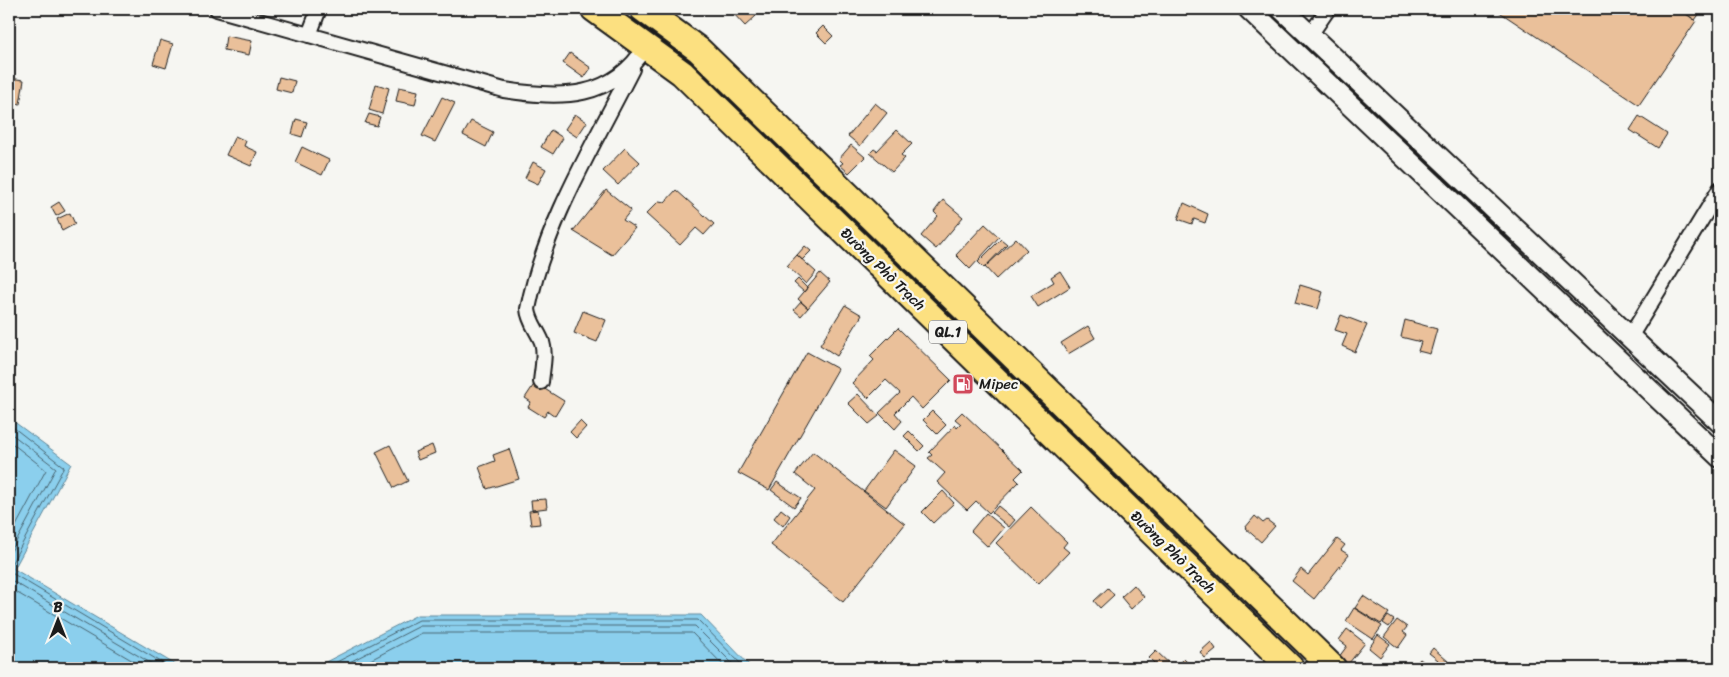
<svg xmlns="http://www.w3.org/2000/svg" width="1729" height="677" font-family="Sriracha,sans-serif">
<rect width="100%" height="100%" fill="#f6f6f2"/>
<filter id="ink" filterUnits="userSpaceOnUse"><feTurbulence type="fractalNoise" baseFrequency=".02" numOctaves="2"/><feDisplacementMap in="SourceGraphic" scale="10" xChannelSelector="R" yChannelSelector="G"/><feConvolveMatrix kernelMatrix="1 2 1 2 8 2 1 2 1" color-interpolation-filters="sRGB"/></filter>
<g filter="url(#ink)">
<!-- water -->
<path fill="#8bcfed" stroke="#5f8799" d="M9 418 71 464 14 569 181 668H9Z
M417 615H701L752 668H314Z"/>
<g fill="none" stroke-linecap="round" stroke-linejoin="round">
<!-- shore -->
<path stroke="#486470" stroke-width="1" d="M9 424 64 467 10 566V572L171 668
M9 432 56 468 9 555
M9 441 46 470 9 539
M9 579 159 668
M9 588 145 668
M325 668 419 620H698L745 668
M338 668 420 626H695L737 668
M355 668 422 633H692L726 668"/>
</g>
<!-- building -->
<path fill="#eac09a" stroke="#1c1c1c" d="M736 9H749L756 16 745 26 732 12Z
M1495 9H1679L1696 21 1639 105Z
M1679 9H1703L1695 20Z
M823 26 833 36 826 43 816 33Z
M226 36 252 41 249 55 224 50Z
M160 40 173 44 166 68 153 64Z
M570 53 591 68 584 78 563 63Z
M279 77 295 81 292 93 276 89Z
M9 78 24 80 20 104 9 101Z
M376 84 389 88 382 114 369 110Z
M399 87 418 91 415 105 396 101Z
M442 97 455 103 435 142 422 136Z
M875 103 887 113 860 146 848 136Z
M369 114 380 117 377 126 365 123Z
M575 114 587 122 577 137 565 129Z
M1639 116 1667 134 1658 148 1630 130Z
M296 119 307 122 302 137 292 134Z
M471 121 493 132 486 147 463 135Z
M551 130 563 138 553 154 541 147Z
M897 130 912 144 901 155 905 158 892 172 870 153 874 149 877 151Z
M235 136 246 141 244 146 257 152 251 166 226 155Z
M851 145 865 157 849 173 840 165 843 163 839 159Z
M302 147 329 160 322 175 295 162Z
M625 148 640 162 618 185 603 171Z
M533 162 546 169 538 184 525 178Z
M606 190 631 210 623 220 635 228 612 255 573 231Z
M676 190 714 224 704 235 696 228 680 245 646 214 659 201 665 202Z
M943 200 963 217 936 249 921 236 938 216 934 212Z
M59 202 65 211 56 216 51 207Z
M1184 203 1208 214 1205 223 1194 219 1192 224 1178 219Z
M70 213 75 224 62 231 57 219Z
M985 224 999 237 970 269 956 255Z
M1016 238 1027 250 996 279 985 267Z
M1001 239 1007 244 984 268 978 262Z
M805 246 811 251 802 260 797 255Z
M797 255 816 272 806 284 787 266Z
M1060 271 1070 287 1038 307 1031 296 1054 282 1051 277Z
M820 273 830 282 808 308 798 299Z
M798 279 807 288 804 292 794 283Z
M1300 285 1323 292 1318 309 1295 303Z
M801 302 808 308 801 316 794 310Z
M845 305 862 315 837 356 820 345Z
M583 311 606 320 597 342 574 333Z
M1341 315 1367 325 1355 352 1342 346 1347 334 1335 330Z
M1405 320 1437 329 1430 354 1418 351 1421 342 1401 337Z
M1088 326 1095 338 1068 354 1061 343Z
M898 328 951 380 922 409 911 397 895 413 902 421 895 429 879 413 900 393 886 380 868 398 852 383 874 360 870 356Z
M807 352 838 369 769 490 738 473Z
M535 383 564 401 555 416 548 411 544 417 528 407 531 402 525 398Z
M858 394 879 416 869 424 848 403Z
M932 411 946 425 937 434 923 420Z
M962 412 1023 470 1015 478 1019 482 989 513 976 501 967 510 937 482 945 473 928 458 932 455 929 452 955 425 957 428 961 424 955 419Z
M580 421 586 427 576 438 570 432Z
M909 431 924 446 919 451 904 436Z
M390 445 408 481 394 488 376 452Z
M432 445 435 453 418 460 415 452Z
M509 449 519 479 487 489 479 467 495 461 493 455Z
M894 450 916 466 886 507 864 491Z
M813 452 905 524 843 602 771 545 815 490 795 474Z
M777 482 801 498 794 507 771 490Z
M943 491 954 503 933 523 922 512Z
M546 499 547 508 532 510 531 500Z
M998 506 1015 520 1009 527 992 513Z
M1031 507 1067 542 1063 547 1069 552 1038 584 996 543Z
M781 509 790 516 783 526 774 518Z
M538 510 540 524 531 525 529 511Z
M986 513 1004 528 988 547 971 531Z
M1255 516 1263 523 1267 520 1275 526 1261 542 1245 528Z
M1337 539 1345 545 1341 550 1349 555 1314 599 1292 581 1301 569 1308 575Z
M1134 585 1144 597 1131 609 1121 597Z
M1108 588 1114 595 1100 608 1094 601Z
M1363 596 1389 613 1381 624 1355 608Z
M1354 608 1382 626 1373 639 1346 621Z
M1388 616 1394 620 1389 627 1383 623Z
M1397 620 1407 627 1403 632 1407 635 1398 648 1384 637Z
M1347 629 1365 643 1345 668 1333 665 1347 646 1339 640Z
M1378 635 1390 644 1380 657 1369 648Z
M1211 642 1216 649 1205 658 1200 652Z
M1433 648 1449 662 1444 668 1436 663 1438 660 1429 653Z
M1156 651 1174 668H1159L1149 658Z
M1184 659 1191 666 1188 668 1180 663Z
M1420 659 1431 668H1412Z"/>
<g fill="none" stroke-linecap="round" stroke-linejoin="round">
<!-- street casing -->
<g stroke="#1c1c1c" stroke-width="18">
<path id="street" d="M217 9 504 90C562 99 612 100 646 46
M309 35 319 9
M1310 35 1328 9
M1630 337 1720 189
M541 382C542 370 546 354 542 342 538 331 529 322 528 309 544 226 594 144 632 69"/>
</g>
<!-- secondary casing -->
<g stroke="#1c1c1c" stroke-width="24">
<path id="secondary" d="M1249 9 1720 457
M1282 9 1720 422"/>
</g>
<!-- highway casing -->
<g stroke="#1c1c1c" stroke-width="29">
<path id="highway" d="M594 9 682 73 1291 668
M643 9 699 50 1333 668"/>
</g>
<!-- street -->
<use href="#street" stroke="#f6f6f2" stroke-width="14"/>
<!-- secondary -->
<use href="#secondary" stroke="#f6f6f2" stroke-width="20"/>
<!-- highway -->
<use href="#highway" stroke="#fce080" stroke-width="25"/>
</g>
</g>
<!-- icons -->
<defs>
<g id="fuel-square" transform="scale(1.125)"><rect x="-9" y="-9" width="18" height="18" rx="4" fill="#d1495b" stroke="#f6f6f2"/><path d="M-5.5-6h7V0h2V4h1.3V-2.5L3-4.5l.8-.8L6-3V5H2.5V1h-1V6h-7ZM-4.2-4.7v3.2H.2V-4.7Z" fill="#fff"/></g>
</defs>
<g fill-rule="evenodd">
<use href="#fuel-square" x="963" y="384"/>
</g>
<g text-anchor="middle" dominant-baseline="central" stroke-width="4.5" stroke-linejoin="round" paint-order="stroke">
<!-- shield labels -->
<rect fill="#f6f6f2" stroke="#5d5d5c" stroke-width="1" x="929" y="320.5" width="38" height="23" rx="4"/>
<g font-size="14" font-weight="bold" fill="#1c1c1c">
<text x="948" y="332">QL.1</text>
</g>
<!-- street labels -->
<g font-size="15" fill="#1c1c1c" stroke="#f6f6f2">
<text transform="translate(883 269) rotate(44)">Đường Phò Trạch</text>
<text transform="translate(1173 552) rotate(44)">Đường Phò Trạch</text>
</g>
<!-- poi labels -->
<g font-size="15" fill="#1c1c1c" stroke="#f6f6f2" text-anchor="start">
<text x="979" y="384">Mipec</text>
</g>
</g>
<!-- margin -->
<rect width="1729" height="677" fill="none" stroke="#f6f6f2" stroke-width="30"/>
<rect x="15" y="15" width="1699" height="647" fill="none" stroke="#1c1c1c" stroke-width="2" filter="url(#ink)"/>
<!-- north arrow -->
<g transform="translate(58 620)" stroke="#f6f6f2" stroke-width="4" paint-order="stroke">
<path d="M0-4L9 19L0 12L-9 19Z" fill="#1c1c1c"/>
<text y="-8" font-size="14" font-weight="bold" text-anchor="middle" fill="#1c1c1c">B</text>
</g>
</svg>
